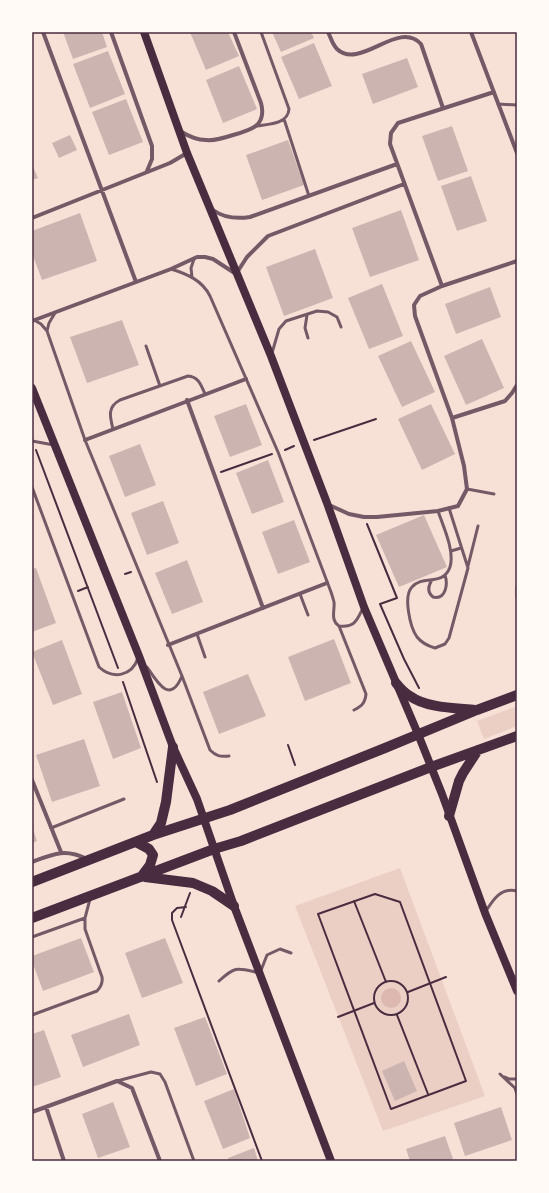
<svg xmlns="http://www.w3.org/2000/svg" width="549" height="1193" font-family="'Exo 2',sans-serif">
<rect width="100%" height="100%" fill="#f7e1d7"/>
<!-- green -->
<path fill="#ebcfc5" d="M517 706V726L484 739 477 721Z
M400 868 485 1096 383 1131 295 906Z"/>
<!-- water -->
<path fill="#dcb8b0" d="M381 998a10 10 0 1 1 20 0a10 10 0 1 1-20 0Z"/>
<!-- building -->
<path fill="#ccb4b1" d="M63 32H102L107 47 73 59Z
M190 32H228L239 56 206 70Z
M272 32H311L314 38 281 52Z
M314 43 332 86 299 99 281 57Z
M108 51 125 94 90 108 73 64Z
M407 58 418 87 373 104 362 74Z
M239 66 257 109 223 123 206 80Z
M126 99 143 142 109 155 92 112Z
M452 126 468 171 438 181 422 136Z
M70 135 77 150 59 158 52 143Z
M288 140 304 185 262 200 246 155Z
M32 164 38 178 32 180Z
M471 176 487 221 457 231 441 186Z
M401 210 419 260 370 277 352 228Z
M80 213 97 261 42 280 32 253V231Z
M315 249 333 298 284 316 266 267Z
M382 284 403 336 369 349 348 298Z
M490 287 501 317 456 334 445 304Z
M122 320 139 365 87 383 70 337Z
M482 339 504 388 466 405 444 356Z
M411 341 435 392 402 407 378 356Z
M246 404 262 445 230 457 214 416Z
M431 404 455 454 422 470 398 419Z
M140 444 156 485 125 497 109 456Z
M268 460 284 502 252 514 236 473Z
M163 501 179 543 147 555 131 513Z
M424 515 447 567 399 587 376 535Z
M294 520 310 562 278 574 262 532Z
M187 560 203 602 172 614 155 573Z
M36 568 56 623 32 632V569Z
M334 639 351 683 305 701 288 657Z
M62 640 82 694 53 705 32 652Z
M248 674 266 716 219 734 203 692Z
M122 692 141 748 113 759 93 702Z
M84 739 100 786 52 802 36 755Z
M32 826 37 841 32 843Z
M81 938 94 972 43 991 32 961V956Z
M165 938 183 983 142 998 125 953Z
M129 1014 140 1045 83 1067 71 1035Z
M205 1017 227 1074 196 1086 174 1028Z
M44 1030 61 1077 32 1087V1034Z
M404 1061 417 1091 395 1101 382 1071Z
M234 1089 250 1138 223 1149 204 1101Z
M113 1102 130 1147 98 1158 82 1114Z
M501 1107 512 1140 465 1156 454 1123Z
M445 1136 453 1159 446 1161H410L406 1149Z
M254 1148 258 1161H229L228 1158Z"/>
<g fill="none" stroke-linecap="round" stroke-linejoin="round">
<!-- path -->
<path stroke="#4a2c40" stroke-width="2" d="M314 440 376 419
M36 450 118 668
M285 450 294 446
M221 472 272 454
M367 524 397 598 380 604 404 659 419 688
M125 574 131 572
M78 591 88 587
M123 682 157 782
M288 745 295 765
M375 894 400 902 466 1081 391 1109 318 914Z
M354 901 386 982
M186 907 177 908 172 913V920L262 1161
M181 917 190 893
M374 998a17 17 0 1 1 34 0a17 17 0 1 1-34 0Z
M408 992 446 977
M397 1015 428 1094
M338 1017 374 1003"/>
<!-- service -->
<path stroke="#755966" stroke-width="3" d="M498 104 517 105
M284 119 309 196
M257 126C269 124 288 124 289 109L261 32
M171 269C187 274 202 280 210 296L278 452 331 592C332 595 333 598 334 602 335 610 330 620 339 626 355 628 357 620 363 608
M192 277 191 268 194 259
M307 315 305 328 308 338
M34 320 41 324 47 331 85 440 182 676 210 750C216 756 220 757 229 756
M47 331 49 323 55 313
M146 346 160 386
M272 353 279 329 286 321 317 311 328 312 337 317 341 327
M113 429C110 417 107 407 120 400L188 376C199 377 201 385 205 394
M32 441 54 445
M32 487 99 667C113 680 132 676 138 658
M467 489 494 494
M438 511C443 526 455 551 450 567 443 587 423 574 412 587 403 596 410 627 417 637 421 642 428 646 435 648L445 644 449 638 468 568 449 508
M451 551 461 548
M468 566 478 526
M432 580C428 586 427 592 433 597 446 600 448 584 445 575
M517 587V597
M300 594 308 615
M339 626 366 694C365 703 362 706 354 710
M197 634 205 657
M147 667C157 682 170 705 182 676
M51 828 124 799
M486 911C493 900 501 887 517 891
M32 937 85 918
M219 981C236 965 238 968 260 973L267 955 280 949 291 953
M32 1015 97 991C101 987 103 983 102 977L85 929V918L90 899
M500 1074 515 1088 517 1094
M505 1077 509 1079H517
M117 1081 151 1072 160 1074 165 1082 194 1161"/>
<!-- minor -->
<path stroke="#755966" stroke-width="4" d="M43 32 136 282
M111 32 152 146V159L147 171
M328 32C331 38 332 44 337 49 360 71 398 19 421 44L443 108
M471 32 517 153
M180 131C188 136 197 140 206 140 215 141 224 138 233 135 251 130 267 126 261 103L234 32
M213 210C224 218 237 219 250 217L397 164
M32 218 170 163 187 153
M442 286 390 144 391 133 398 123 494 92
M32 321 171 269 197 257H205L213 259 236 274 247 257 268 236 404 184
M187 400 263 608
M452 418 505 401 512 393 517 385
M85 440 246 379
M327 504 349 514 364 517H377L438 511 458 506 467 489 464 466 452 418 415 316 414 305 420 296 442 286 517 261
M168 645 327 583
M32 780 61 852
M32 862C53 854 65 848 87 859
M46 1107 64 1161
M32 1112 117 1081 132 1088 160 1161"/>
<!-- secondary -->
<path stroke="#4a2c40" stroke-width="8" d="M144 32 187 153 271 356 327 503 364 607 418 734 442 794 485 913 517 991
M32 388 139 656 173 747 197 799 234 906 331 1161"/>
<!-- primary -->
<path stroke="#4a2c40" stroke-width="10" d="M396 683C400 688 405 693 410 696 426 708 456 708 475 710
M449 816 459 781 463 773 478 750
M153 835 161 823 166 802 173 747
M136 842 149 849 153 855 150 865 141 877
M145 877 193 883 212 891 234 906
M32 882 153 835 230 810 385 748 477 710 517 695
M32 918 214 849 241 841 431 767 517 736"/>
</g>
<!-- border -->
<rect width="549" height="1193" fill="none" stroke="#fffaf5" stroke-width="66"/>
<rect x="33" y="33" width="483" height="1127" fill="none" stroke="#4a2c40" stroke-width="1.5"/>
</svg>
